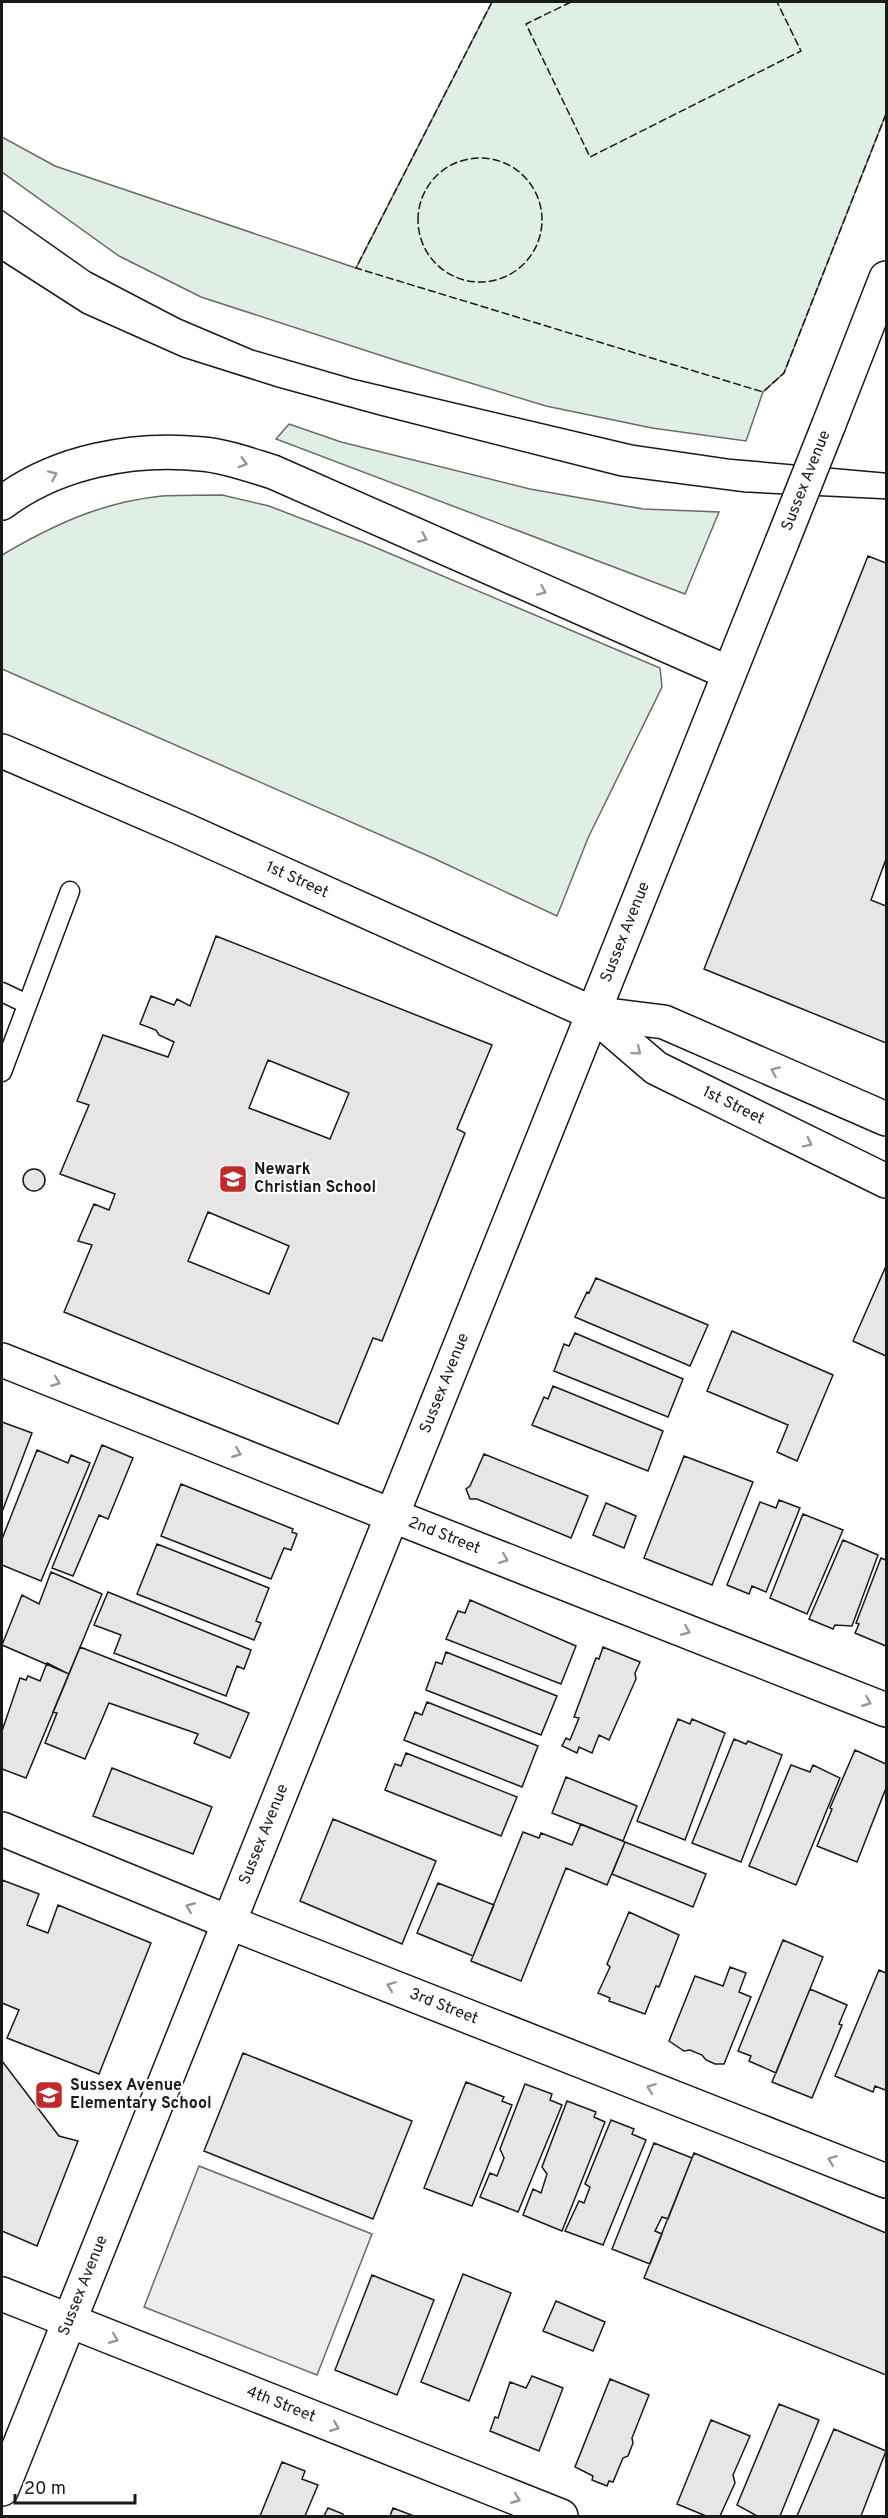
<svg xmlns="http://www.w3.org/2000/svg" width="888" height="2518" font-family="Overpass,sans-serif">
<rect width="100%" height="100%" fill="#fff"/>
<!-- green -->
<path fill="#e0efe3" stroke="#6a6a6a" stroke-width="1.5" d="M492 2H886V114L784 373 763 392 746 441 652 428 546 406 398 361 201 297 119 256 2 172V137L55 166 356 268Z
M289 424 341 442 530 489 643 509 719 512 685 594 276 439Z
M222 495 269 506 365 543 660 668 662 687 588 838 557 916 433 858 2 669V555C53 525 102 502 162 496 182 495 202 495 222 495Z"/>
<!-- parking -->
<path fill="#ededed" stroke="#6a6a6a" stroke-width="1.5" d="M199 2166 372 2234 317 2375 144 2307Z"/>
<!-- building -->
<path fill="#e6e6e6" stroke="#1a1a1a" stroke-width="1.5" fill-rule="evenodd" d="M868 556 886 563V859L871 900 886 906V1043L704 969Z
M216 936 492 1045 457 1129 465 1133 382 1341 373 1338 338 1424 64 1312 92 1245 78 1241 94 1204 109 1210 115 1194 60 1174 89 1105 77 1101 103 1035 168 1057 174 1042 159 1035 156 1030 140 1024 151 996 174 1005 177 999 190 1006ZM268 1060 349 1093 330 1139 249 1108ZM208 1212 289 1246 269 1294 188 1261Z
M23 1180a11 11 0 1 1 22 0a11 11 0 1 1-22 0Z
M886 1266V1356L853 1341Z
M596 1278 708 1325 690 1366 575 1317 587 1292 589 1293Z
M732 1331 833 1375 797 1461 777 1452 788 1425 707 1391Z
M575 1333 683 1379 668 1417 554 1371 564 1344 569 1346Z
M553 1386 663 1431 648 1471 532 1425 544 1397 548 1399Z
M2 1422 32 1433 2 1512Z
M102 1445 133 1458 108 1519 99 1515 73 1576 52 1568Z
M37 1450 68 1463 71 1455 90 1463 41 1581 2 1565V1539Z
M484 1454 588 1496 571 1538 477 1499H470L466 1489 470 1486Z
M684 1456 753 1482 712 1585 644 1558Z
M181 1484 293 1529 292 1532 297 1534 291 1550 284 1548 271 1579 161 1536Z
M779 1500 800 1508 766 1592 752 1586 749 1594 727 1585 760 1502 776 1508Z
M606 1503 636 1516 624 1548 593 1535Z
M803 1514 843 1530 807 1614 770 1598Z
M843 1540 878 1555 852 1626 835 1625 833 1629 809 1619Z
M157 1544 269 1588 256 1621 261 1623 254 1640 137 1594Z
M881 1558 886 1560V1646L855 1633 859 1624 856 1623Z
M51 1572 102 1594 69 1674 2 1645 22 1595 39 1604Z
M108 1592 251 1650 244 1669 237 1666 226 1696 114 1653 121 1635 94 1625Z
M470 1600 576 1646 561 1684 446 1639 458 1611 465 1613Z
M80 1647 249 1713 230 1758 194 1743 198 1734 109 1703 85 1759 45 1743 57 1713 53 1712Z
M603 1647 640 1662 635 1673 636 1679 609 1740 599 1735 592 1753 579 1747 577 1753 562 1746 566 1738 570 1740 579 1718 574 1717 596 1658 599 1659Z
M446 1652 557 1696 541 1735 426 1690 436 1662 442 1664Z
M47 1663 69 1674 26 1778 2 1769V1731L20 1678 26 1680 28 1676 40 1681Z
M427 1702 538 1746 522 1787 404 1740 415 1712 422 1715Z
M678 1719 690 1724 692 1719 725 1733 685 1840 637 1821Z
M734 1739 746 1744 748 1741 782 1755 741 1862 692 1843Z
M855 1750 886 1764V1788L857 1862 817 1846 832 1809 830 1808Z
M406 1753 517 1797 501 1836 385 1790 395 1764 401 1766Z
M791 1765 810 1772 813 1765 840 1778 796 1885 749 1866Z
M112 1768 212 1807 193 1854 93 1816Z
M566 1777 637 1806 623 1841 552 1813Z
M333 1819 436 1861 402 1944 300 1901Z
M581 1824 625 1842 607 1885 566 1868 521 1981 471 1961 523 1832 539 1838 541 1833 572 1845Z
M625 1842 706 1874 693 1907 612 1874Z
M2 1880 39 1894 27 1925 48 1933 58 1905 151 1943 99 2074 7 2038 19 2010 2 2003Z
M438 1883 494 1905 473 1956 417 1933Z
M629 1912 679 1935 659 1987 656 1986 645 2014 609 2001 610 1998 598 1993 610 1967 607 1964Z
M783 1940 823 1957 776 2073 749 2061 751 2056 738 2051Z
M730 1967 746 1973 739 1992 751 1997 724 2064H715L706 2060 702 2055 690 2050 684 2051 669 2041 695 1976 723 1986Z
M879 1970 886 1973V2087L885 2090 875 2086 873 2092 835 2076Z
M810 1989 847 2005 839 2024 842 2025 812 2098 772 2082Z
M243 2053 412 2121 373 2219 204 2151Z
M2 2061 59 2136 78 2141 37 2246 2 2231Z
M466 2082 504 2097 502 2101 512 2105 472 2206 424 2188Z
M525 2084 552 2094 550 2100 562 2105 518 2212 480 2197 490 2173 497 2176 504 2158 500 2149Z
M567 2101 596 2112 594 2117 605 2122 562 2231 523 2215 533 2189 541 2193 547 2174 542 2167Z
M611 2120 634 2129 632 2134 646 2140 603 2245 565 2231 579 2201 584 2203 590 2187 585 2184Z
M654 2143 692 2158 668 2219 662 2217 655 2231 662 2234 650 2264 612 2249Z
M694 2153 886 2233V2375L644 2278Z
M463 2274 511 2293 469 2401 421 2382Z
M372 2275 434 2300 397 2395 335 2370Z
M556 2301 605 2322 593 2351 543 2331Z
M532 2376 563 2388 539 2451 490 2431 495 2417 498 2418 510 2382 526 2388Z
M610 2379 649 2395 632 2438 633 2443 628 2456 623 2458 613 2482 609 2481 607 2486 592 2480 593 2476 575 2467Z
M779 2404 819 2420 780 2516H757L737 2505Z
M711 2420 750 2436 733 2475 735 2483 720 2516H706L677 2504Z
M834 2429 886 2451 861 2516H797Z
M282 2462 305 2471 302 2479 318 2485 305 2516H260Z
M328 2508 343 2514V2516H324Z
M393 2508 414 2516H390Z"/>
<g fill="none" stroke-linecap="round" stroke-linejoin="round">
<!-- service casing -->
<g stroke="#1a1a1a" stroke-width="21">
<path id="service" d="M2 992 27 1004
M2 1072 70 891"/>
</g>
<!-- minor casing -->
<g stroke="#1a1a1a" stroke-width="36">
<g id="minor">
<path id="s1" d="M391 1515 886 1710"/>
<path id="s2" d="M2 1829 228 1922 886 2181"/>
<path id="s3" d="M2 2294 561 2516"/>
</g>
</g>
<!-- tertiary casing -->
<g stroke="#1a1a1a" stroke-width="36">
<g id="tertiary">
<path d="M829 424 886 278"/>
<path d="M2 1360 391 1515"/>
<path id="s4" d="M2 2489 782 542"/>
</g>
</g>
<!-- secondary casing -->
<g stroke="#1a1a1a" stroke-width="36">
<g id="secondary">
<path id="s5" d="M2 751 183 829 592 1013 656 1068 886 1181"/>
<path d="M592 1013 664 1022 886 1119"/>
</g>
</g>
<!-- motorway casing -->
<g stroke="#1a1a1a" stroke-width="36">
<path id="motorway" d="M2 503C57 461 134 447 202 454 226 456 250 465 273 472L729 673"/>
</g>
<!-- service -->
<use href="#service" stroke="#fff" stroke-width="18"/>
<!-- minor -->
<use href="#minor" stroke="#fff" stroke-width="33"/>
<!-- tertiary -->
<use href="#tertiary" stroke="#fff" stroke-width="33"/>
<!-- secondary -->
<use href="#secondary" stroke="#fff" stroke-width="33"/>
<!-- motorway -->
<use href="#motorway" stroke="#fff" stroke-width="33"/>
<!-- tram -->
<path stroke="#1a1a1a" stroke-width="1.5" d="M2 210 90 272 180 319 253 350 353 379 633 445 729 459 886 473
M2 261 83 313 182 357 277 387 379 415 620 476 744 492 886 499"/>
<!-- tertiary-bridge casing -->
<g stroke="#1a1a1a" stroke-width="36" stroke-linecap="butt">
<g id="tertiary-bridge">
<path id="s6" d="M782 542 829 424"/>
</g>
</g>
<!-- tertiary-bridge -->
<use href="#tertiary-bridge" stroke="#fff" stroke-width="33"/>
<!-- fence -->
<path stroke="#1a1a1a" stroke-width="1.5" stroke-dasharray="8 3" stroke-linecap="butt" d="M492 2 356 268 763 392 784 373 886 114
M571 2 526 24 590 157 801 51 777 2
M418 220a62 62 0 1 1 124 0a62 62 0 1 1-124 0Z"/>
</g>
<!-- one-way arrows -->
<defs><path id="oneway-chevron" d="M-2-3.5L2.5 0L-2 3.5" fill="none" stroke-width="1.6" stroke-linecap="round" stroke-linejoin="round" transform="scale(1.5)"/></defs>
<g stroke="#989898">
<use href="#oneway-chevron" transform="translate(243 463) rotate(16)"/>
<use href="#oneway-chevron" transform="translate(53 475) rotate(-24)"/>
<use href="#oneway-chevron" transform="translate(423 538) rotate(24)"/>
<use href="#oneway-chevron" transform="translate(542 591) rotate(24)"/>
<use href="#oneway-chevron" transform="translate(637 1051) rotate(40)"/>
<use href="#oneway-chevron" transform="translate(775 1071) rotate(-156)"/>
<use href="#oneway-chevron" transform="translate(808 1143) rotate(26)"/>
<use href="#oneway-chevron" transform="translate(56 1382) rotate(22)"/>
<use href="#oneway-chevron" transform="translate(237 1453) rotate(22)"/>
<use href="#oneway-chevron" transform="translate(504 1559) rotate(22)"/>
<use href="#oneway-chevron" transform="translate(686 1631) rotate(22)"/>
<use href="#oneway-chevron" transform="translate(867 1702) rotate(22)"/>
<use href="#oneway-chevron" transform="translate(190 1907) rotate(-158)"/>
<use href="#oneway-chevron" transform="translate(391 1986) rotate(-159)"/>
<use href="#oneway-chevron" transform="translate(651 2088) rotate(-159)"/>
<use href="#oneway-chevron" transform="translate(832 2160) rotate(-159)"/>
<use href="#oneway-chevron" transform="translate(114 2339) rotate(22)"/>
<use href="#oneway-chevron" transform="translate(335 2427) rotate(22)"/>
<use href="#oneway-chevron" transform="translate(516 2499) rotate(22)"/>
</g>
<!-- icons -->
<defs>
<g id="school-square" transform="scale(1.5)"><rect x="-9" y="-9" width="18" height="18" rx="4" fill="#c62828" stroke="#fff"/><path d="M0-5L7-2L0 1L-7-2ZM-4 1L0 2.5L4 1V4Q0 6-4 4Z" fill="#fff"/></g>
</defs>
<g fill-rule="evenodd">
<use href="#school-square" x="233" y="1179"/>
<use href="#school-square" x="49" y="2095"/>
</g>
<g text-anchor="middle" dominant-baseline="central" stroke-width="4.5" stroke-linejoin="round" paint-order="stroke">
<!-- street labels -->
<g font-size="16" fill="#1a1a1a" stroke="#fff">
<text stroke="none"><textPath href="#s6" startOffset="66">Sussex Avenue</textPath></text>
<text stroke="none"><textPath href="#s5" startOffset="322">1st Street</textPath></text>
<text stroke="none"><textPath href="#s4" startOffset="1677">Sussex Avenue</textPath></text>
<text stroke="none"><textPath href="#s5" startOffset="816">1st Street</textPath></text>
<text stroke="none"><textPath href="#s4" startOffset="1191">Sussex Avenue</textPath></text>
<text stroke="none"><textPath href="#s1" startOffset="57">2nd Street</textPath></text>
<text stroke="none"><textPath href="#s4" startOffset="705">Sussex Avenue</textPath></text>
<text stroke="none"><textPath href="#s2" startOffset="476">3rd Street</textPath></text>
<text stroke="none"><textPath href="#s4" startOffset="219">Sussex Avenue</textPath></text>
<text stroke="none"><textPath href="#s3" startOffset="300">4th Street</textPath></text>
</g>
<!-- poi labels -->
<g font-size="16" font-weight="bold" fill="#1a1a1a" stroke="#fff" text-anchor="start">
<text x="254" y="1170">Newark<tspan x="254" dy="18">Christian School</tspan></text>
<text x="70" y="2086">Sussex Avenue<tspan x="70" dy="18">Elementary School</tspan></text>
</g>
</g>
<!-- border -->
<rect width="888" height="2518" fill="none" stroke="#1a1a1a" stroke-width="6"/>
<!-- scale -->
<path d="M15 2494v9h120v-9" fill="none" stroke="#1a1a1a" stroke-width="3"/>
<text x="24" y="2494" font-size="18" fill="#1a1a1a" stroke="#ffffff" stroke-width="4.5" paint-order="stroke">20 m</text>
</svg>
